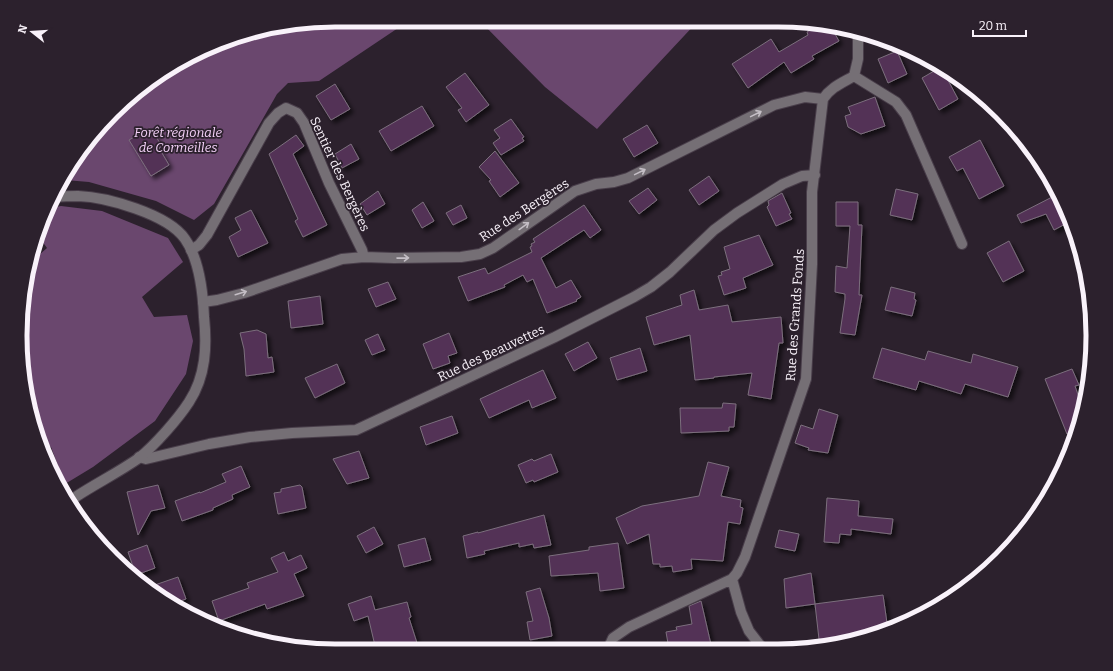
<svg xmlns="http://www.w3.org/2000/svg" width="1113" height="671" font-family="Bitter,serif">
<defs>
<filter id="shadow"><feDropShadow dx="3.5" dy="3.5" stdDeviation="2" flood-color="#0009"/></filter>
</defs>
<rect width="100%" height="100%" fill="#2c212d"/>
<!-- forest -->
<path fill="#6a476e" d="M336 20H410L319 81 288 83 277 94 214 204 194 220 156 201 89 182 65 180 85 144 144 85 234 37Z
M479 20 698 21 597 129 545 87Z
M61 206 102 211 168 238 183 262 142 297 154 317 187 315 193 341 186 374 155 421 93 467 65 484 51 447 37 437 20 335 32 261 47 248 37 234 51 208Z"/>
<!-- building -->
<path fill="#523056" stroke="#7c6f7d" filter="url(#shadow)" d="M819 25 831 27 839 41 812 56 814 59 791 73 784 62 748 88 732 64 771 39 779 52 808 35 807 32Z
M897 51 907 74 888 83 878 59Z
M941 67 958 99 939 110 922 78Z
M465 73 489 105 466 122 458 110 462 108 446 87Z
M335 84 350 109 331 120 316 96Z
M875 97 885 126 861 134 848 127 845 116 851 114 848 107Z
M422 106 434 126 391 151 379 131Z
M511 119 524 137 522 138 524 141 501 155 493 143 500 138 494 130Z
M647 125 658 143 634 157 623 139Z
M150 128 162 146 159 148 169 165 151 176 129 140Z
M296 135 304 146 293 154 327 225 303 237 295 221 298 219 269 154Z
M980 140 1004 186 979 199 963 168 957 171 949 157Z
M351 144 359 159 342 168 335 154Z
M495 151 519 183 500 197 489 181 491 180 479 167Z
M709 176 719 191 699 205 689 190Z
M648 188 657 200 639 214 629 201Z
M896 189 918 194 912 220 890 215Z
M378 191 385 204 367 215 360 204Z
M782 193 791 213 789 214 792 219 776 226 767 207 769 205 768 201Z
M1058 194 1071 221 1054 230 1046 214 1021 223 1017 215Z
M423 202 434 221 422 228 412 210Z
M836 202H858V225H862L859 295H862L855 335 840 333 845 299V294L835 292 836 266 847 268 850 226H836Z
M461 205 467 218 453 225 446 213Z
M584 205 601 230 590 238 584 230 541 258 556 288 571 280 581 297 576 300 577 301 547 313 533 279 527 282 523 275 504 285 505 287 468 301 458 277 485 268 488 274 532 252 530 247 532 246 531 244 535 242 533 239Z
M251 210 268 243 238 257 229 237 241 230 235 218Z
M759 235 773 265 743 278 746 288 724 295 718 276 722 275 721 272 730 269 724 247Z
M1009 241 1024 271 1003 282 987 253Z
M388 282 396 299 376 307 368 289Z
M891 287 915 293 914 299 916 300 912 316 885 310Z
M694 290 699 310 728 305 732 322 781 317 783 343H779L771 399 748 395 752 373 714 377V378L695 380 690 335 654 345 646 317 682 305 680 295Z
M320 296 323 324 291 328 288 301Z
M257 330 266 334 268 358 272 357 274 372 246 376 244 349 240 333Z
M449 333 457 353 448 356 450 363 433 369 423 344Z
M378 334 385 350 372 355 365 340Z
M588 342 597 358 574 371 565 354Z
M640 348 647 371 617 380 610 358Z
M882 348 925 360 928 351 971 363 973 354 1018 367 1008 397 965 384 961 394 919 381 916 390 873 378Z
M337 364 345 383 315 398 305 378Z
M1072 369 1079 385 1075 386 1083 409 1077 430 1067 434 1045 379Z
M543 370 556 398 532 408 529 400 489 418 480 399Z
M723 403 736 404 734 427H729V431L681 433 680 408H722Z
M819 409 838 415 828 453 808 450 809 448 795 443 801 425 813 429Z
M452 416 458 433 426 445 420 427Z
M359 451 369 478 347 484 333 459Z
M551 454 558 472 534 482 533 480 526 483 518 465 532 459 534 461Z
M708 462 729 467 721 496 741 500 740 507 743 508 740 524 728 522 723 561 691 559 692 569 673 572 672 566 660 567V564H653L649 534 627 544 616 518 642 506 699 496Z
M241 466 250 487 232 495 233 499 213 508V510L182 521 175 501 200 492V493L226 482 222 474Z
M158 485 165 508 151 511 138 535 127 492Z
M300 485 302 487 306 508 278 514 274 493 281 492V489Z
M827 498 859 501 858 516 893 519 891 534 851 529V535L840 534 839 543 824 542Z
M544 515 551 545 534 548 533 544 519 547V543L484 551 485 554 467 558 463 536 478 532V533Z
M374 527 383 544 366 553 357 536Z
M779 530 799 534 795 551 775 547Z
M425 538 431 560 404 567 398 545Z
M618 543 624 588 600 591 598 573 551 576 549 556 589 550V547Z
M147 545 155 568 136 575 128 552Z
M284 552 288 561 301 555 307 568 294 574 304 596 267 609 265 604 219 621 212 601 249 588 247 583 278 572 271 558Z
M811 573 815 604 786 608 784 579Z
M178 577 186 599 172 604 160 598 149 587Z
M540 588 549 618 552 636 530 640 527 622 533 621 526 592Z
M883 595 888 630 884 632 842 638 843 643 820 648 815 604Z
M371 596 375 610 407 602 411 617 409 618 417 643 394 650H376L368 616 354 621 348 604Z
M701 601 712 649H669L666 632 677 630 676 627 692 624 689 606Z"/>
<g fill="none" stroke-linecap="round" stroke-linejoin="round">
<!-- minor casing -->
<g stroke="#493e4a" stroke-width="12">
<path id="minor" d="M854 76 896 102 906 115 962 244
M191 250 199 245 207 235 269 123 278 113 286 108 297 113 304 123 329 183 362 250 364 257
M203 302 217 300 244 293 342 259 364 257 394 258 461 257 480 254 493 248 575 191 596 184 614 182 628 178 774 105 805 97 823 99
M139 457 146 459 209 444 250 437 292 433 356 430 555 337 634 297 651 287 670 272 714 230 737 213 783 184 802 176 815 175
M732 579 741 612 749 631 763 649
M608 649 613 638 629 627 732 579 737 573 745 557 806 379 812 264V192L823 99C831 87 842 83 854 76L858 59V33"/>
</g>
<!-- tertiary casing -->
<g stroke="#493e4a" stroke-width="12">
<path id="tertiary" d="M57 197C64 196 71 196 78 196 106 197 168 214 185 239 199 259 203 293 204 317 207 346 206 376 189 402 178 419 155 445 139 458 119 472 97 483 77 496L71 501"/>
</g>
<!-- minor -->
<use href="#minor" stroke="#756f75" stroke-width="10"/>
<!-- tertiary -->
<use href="#tertiary" stroke="#756f75" stroke-width="10"/>
</g>
<!-- one-way arrows -->
<defs><path id="oneway-shaft" d="M-6 0H5M1.5-3L5.5 0L1.5 3" fill="none" stroke-width="1.6" stroke-linecap="round" stroke-linejoin="round"/></defs>
<g stroke="#c4bec5">
<use href="#oneway-shaft" transform="translate(756 114) rotate(-26)"/>
<use href="#oneway-shaft" transform="translate(640 172) rotate(-26)"/>
<use href="#oneway-shaft" transform="translate(524 226) rotate(-36)"/>
<use href="#oneway-shaft" transform="translate(403 258) rotate(-1)"/>
<use href="#oneway-shaft" transform="translate(241 293) rotate(-17)"/>
</g>
<g text-anchor="middle" dominant-baseline="central" stroke-width="3.5" stroke-linejoin="round" paint-order="stroke">
<!-- park labels -->
<g font-size="13" font-style="italic" fill="#f4d1f8" stroke="#2c212d">
<text x="178" y="132">Forêt régionale<tspan x="178" dy="15">de Cormeilles</tspan></text>
</g>
<!-- street labels -->
<g font-size="13" fill="#f9f2fa" stroke="#2c212d">
<text transform="translate(340 174) rotate(65)">Sentier des Bergères</text>
<text transform="translate(524 210) rotate(-33)">Rue des Bergères</text>
<text transform="translate(795 315) rotate(-86)">Rue des Grands Fonds</text>
<text transform="translate(491 353) rotate(-25)">Rue des Beauvettes</text>
</g>
</g>
<!-- crop -->
<path d="M0 0H1113V671H0ZM335 27H778A308 308 0 0 1 1086 335V336A308 308 0 0 1 778 644H335A308 308 0 0 1 27 336V335A308 308 0 0 1 335 27Z" fill="#2c212d" fill-rule="evenodd"/>
<path fill="none" stroke="#f9f2fa" stroke-width="5" d="M335 27H778A308 308 0 0 1 1086 335V336A308 308 0 0 1 778 644H335A308 308 0 0 1 27 336V335A308 308 0 0 1 335 27Z"/>
<!-- north arrow -->
<g transform="translate(32 32) rotate(287)" stroke="#2c212d" stroke-width="3" paint-order="stroke">
<path d="M0-3L7 15L0 10L-7 15Z" fill="#f9f2fa"/>
<text y="-6" font-size="11" font-weight="bold" text-anchor="middle" fill="#f9f2fa">N</text>
</g>
<!-- scale -->
<path d="M973 30v6h53v-6" fill="none" stroke="#f9f2fa" stroke-width="2"/>
<text x="979" y="30" font-size="12" fill="#f9f2fa" stroke="#2c212d" stroke-width="3" paint-order="stroke">20 m</text>
</svg>
